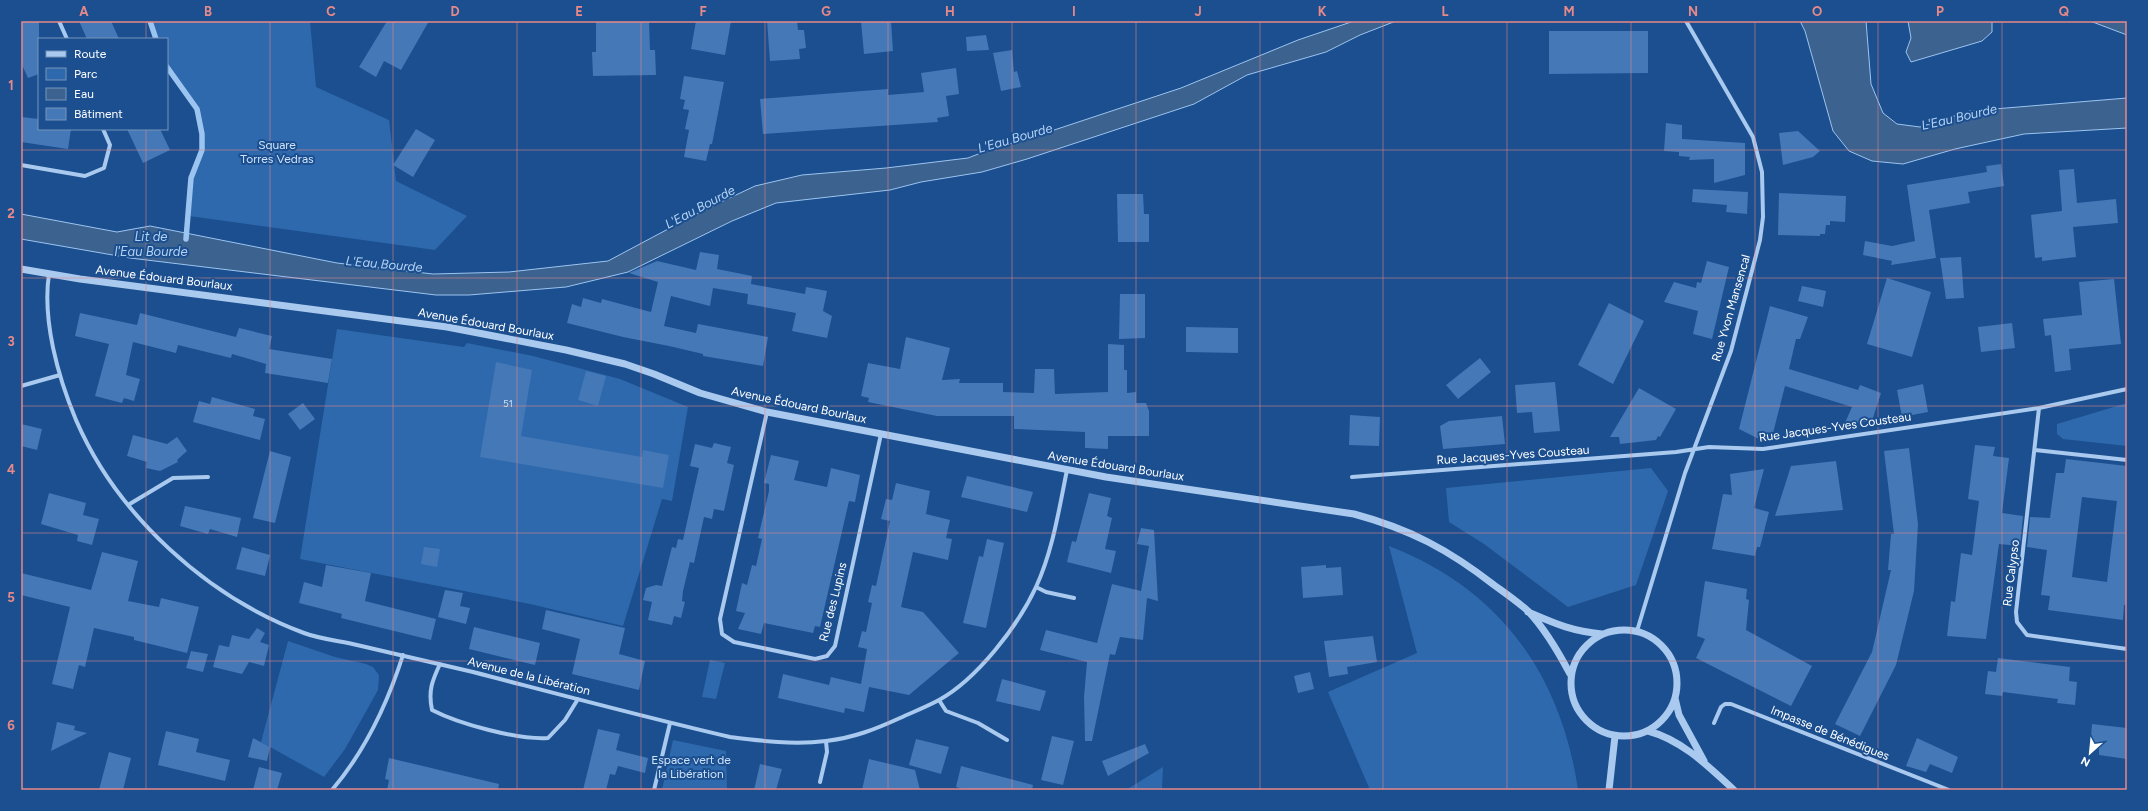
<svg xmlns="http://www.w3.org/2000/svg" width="2148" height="811" font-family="Figtree,sans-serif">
<rect width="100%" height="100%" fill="#1b4f8f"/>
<!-- green -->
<path fill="#2e69ad" d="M150 21H310L316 87 389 120 396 181 467 216 435 250 189 216 191 178 202 150V134L196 109 167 67V39H156Z
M337 329 464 347 467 343 533 356 620 379 688 407 672 501 662 499 623 626 530 604 300 559Z
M2127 403V446L2063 439 2057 434V424Z
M1651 468 1668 491 1636 585 1568 607 1484 544 1449 522 1446 488Z
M1389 546C1500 589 1561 674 1578 790H1370L1328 692 1417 653Z
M288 641 335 657 366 664 373 667 379 675 378 690 345 749 324 777 261 742Z
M710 660 725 663 716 699 702 697Z
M673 740 726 751 727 790H662Z
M1163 767 1162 790H1126Z"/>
<!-- water -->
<path fill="#3c6290" stroke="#9cc4f0" d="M1354 21H1396L1360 35 1326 52 1247 75 1194 104 1027 159 982 172 921 182 890 190 776 203 732 221 628 272 566 287 469 295H436L130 258 21 239V214L117 232 150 226 337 263 433 274 509 272 608 261 700 212 755 186 802 175 886 168 968 158 991 149 1024 140 1181 88 1298 40Z
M1800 21H1866L1871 84 1883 113 1897 124 1920 127 1970 111 2127 98V128L2024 134 1955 149 1903 164 1872 161 1849 151 1833 131 1805 31Z
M1908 21H1992V32L1982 41 1911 62 1906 52 1911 38Z
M2090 21H2127V35Z"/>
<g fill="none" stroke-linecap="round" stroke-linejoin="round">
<!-- stream -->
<path stroke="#9cc4f0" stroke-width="5.5" d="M150 21 156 39
M167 67 197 109 202 134V150L191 178 186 239"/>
</g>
<!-- building -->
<path fill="#4478b7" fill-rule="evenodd" d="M21 21H39V74L28 78 21 63Z
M79 21H111L119 39H87Z
M387 21H429L401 70 384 61 376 77 359 67Z
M596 21H649L650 50H655L656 75 593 76 592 52H596Z
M696 21H731L725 55 691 49Z
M767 21H797L798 30H804L806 48 799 49 800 59 770 61Z
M861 21H891L893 51 864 54Z
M1549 31H1648V73L1549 74Z
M986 35 989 50 967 51 966 37Z
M1012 50 1014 72 1017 71 1021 87 1001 91 993 53Z
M956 68 959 94 946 96 949 116 937 118 938 122 763 134 760 99 888 89V95L924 92 921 73Z
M684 76 724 82 712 144H710L706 161 684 157 689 130 685 129 689 110 683 109 685 100 680 99Z
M21 117 39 119V129H71L68 149 21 142Z
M1666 123 1682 125V139L1745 143V175L1714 183V159L1689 160 1690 157 1679 156V152L1664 151Z
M127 129H160L170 150 143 163Z
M416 129 435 140 413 177 393 165Z
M1798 131 1820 151 1813 157 1783 165 1779 133Z
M2001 164 2004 186 1968 192 1970 203 1929 210 1936 258 1891 265 1892 261 1863 255 1865 241 1892 246 1915 241 1907 185 1987 172 1986 166Z
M2074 169 2077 203 2116 199 2118 223 2073 227 2076 257 2042 261V257L2035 258 2031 215 2062 211 2059 170Z
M1693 189 1748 192 1747 214 1726 212 1727 205 1692 202Z
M1779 193 1846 196 1845 222 1830 221V225H1826L1825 234H1820V236L1778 235Z
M1117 194H1143L1144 214H1149V242H1118Z
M700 252 719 255 717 269 752 276 751 284 805 294 806 287 827 291 823 311 832 316 827 338 792 331 796 313 747 304 748 294 713 288 710 306 671 296 664 326 696 333 698 324 768 337 763 366 703 356V354L669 346 623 337 567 323 572 304 581 307 583 298 601 303 602 299 651 312 658 282 629 273 657 261 696 270Z
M1961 257 1964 298 1946 299 1940 258Z
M1707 261 1729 267 1712 339 1693 334 1698 311 1664 302 1674 282 1696 288 1697 282 1701 283Z
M1887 278 1931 292 1912 357 1867 344Z
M2114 279 2121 344 2069 349 2071 370 2055 372 2051 335 2045 336 2043 319 2082 315 2079 282Z
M1802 286 1826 291 1823 307 1798 301Z
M1120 294H1145V338L1119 339Z
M1609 303 1644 321 1613 384 1578 365Z
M1770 306 1808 317 1800 339H1796L1789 369 1858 390 1860 385 1881 393 1872 421 1844 425 1852 407 1785 386 1772 437 1761 440 1739 429Z
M80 313 137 325 140 313 236 337 239 328 272 336 269 349 332 359 328 383 265 373 266 364 232 354 231 358 178 345 176 353 133 342 126 375 140 379 134 401 124 398 122 403 95 396 109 344 75 336Z
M2012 323 2015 348 1981 352 1978 327Z
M1186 327 1238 328V353L1186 352Z
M906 337 950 348 942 380 960 379 959 383H1003V392L1034 393 1035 369H1054L1055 394 1108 392V344L1124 345V370H1127V393L1136 392V403H1146L1149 411V436H1108V449L1085 448V432L1014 429V416H937L868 402 869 398 861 396 868 363 900 369Z
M1480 358 1491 372 1458 399 1446 385Z
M496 362 532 370 521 436 642 457 643 450 669 455 663 488 480 457Z
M586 371 606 376 598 406 578 400Z
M1555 382 1560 431 1534 433 1532 412 1517 413 1515 385Z
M1923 384 1928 412 1902 417 1897 390Z
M1639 388 1676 409 1660 437 1658 436 1656 440 1620 444 1619 437H1610Z
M212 397 255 409 253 416 265 419 260 440 193 422 199 401 210 404Z
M303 403 315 419 300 430 288 414Z
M1350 415 1380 417 1379 446 1349 445Z
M1502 416 1505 444 1443 449 1440 426 1449 421Z
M21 424 42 429 37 450 21 446Z
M133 435 167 444 177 437 187 451 177 460 178 462 160 471 146 468 147 462 127 456Z
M714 443 731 447 727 463 734 465 724 511 714 509 712 519 704 517 694 563 690 562 683 591 682 601 685 602 681 618 674 616 672 625 648 620 652 602 643 600 646 588 656 585 662 586 672 547 676 548 678 539 683 540 699 468 690 466 695 444 712 448Z
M1975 445 1995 447 1993 456 2009 458 2002 513 2023 516 2020 546 1999 544 1986 639 1947 636 1951 601 1955 602 1961 553 1972 555 1979 501 1968 499Z
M1909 448 1918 524 1914 591 1896 665 1860 736 1835 724 1872 652 1891 570H1888L1891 534H1894L1884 451Z
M270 451 291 457 275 523 253 518Z
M771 455 799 461 794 480 827 487 831 468 860 475 855 502 849 501 820 627 815 626 813 633 764 623 761 634 738 629 745 613 736 611 742 583 747 585 752 565 756 566 762 539 758 538 769 491V484L764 483Z
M2066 459 2127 466V605H2124L2123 620 2048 610 2050 596 2041 595 2047 550 2027 547 2030 517 2050 518 2056 473H2064ZM2082 497 2117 501 2107 582 2072 577Z
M1836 461 1843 510 1775 516 1791 466Z
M1764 469 1754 508 1769 512 1760 547H1757L1755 556 1712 549 1723 494 1732 495 1730 474Z
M967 476 1033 492 1027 512 961 497Z
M896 483 930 491 926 514 950 520 946 538 952 539 948 560 913 552 901 607 923 612 959 653 909 695 869 687 864 712 845 708 844 713 778 698 783 674 829 685 831 677 861 684 867 649 858 647 862 631 866 632 872 603 868 602 872 585 876 586 890 521 881 519 886 499 892 500Z
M49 493 86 503 83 515 99 519 92 545 77 541 78 535 41 524Z
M1089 493 1111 498 1107 516 1112 518 1105 549 1116 551 1111 573 1067 562 1072 541 1076 542Z
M185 506 241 518 237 537 210 529 208 534 180 526Z
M1141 528 1154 530 1158 601 1147 598 1143 640 1120 637 1115 655 1110 654 1092 741H1085L1084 697 1087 662 1040 650 1046 630 1097 643 1112 584 1141 591 1149 546 1137 544Z
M987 539 1004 543 986 628 963 623 979 556 983 557Z
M242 547 270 555 265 576 236 569Z
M424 547 440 549 437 567 421 564Z
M102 552 138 561 128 601 159 607 161 598 199 607 187 653 134 640V637L94 628 85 667 79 665 73 689 52 684 70 607 21 595V573L91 590Z
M326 565 371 573 365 601 436 619 431 640 341 618 342 614 299 603 304 582 322 587Z
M1326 565V568L1341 567 1343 595 1303 598 1301 567Z
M1705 581 1747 589 1746 599 1749 600 1746 630 1812 666 1791 706 1696 658 1705 639 1697 636Z
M445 590 463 593 460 606 470 608 466 624 438 617Z
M546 610 625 628 619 654 645 661 639 690 572 674 580 639 542 629Z
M474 627 540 643 535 665 469 649Z
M257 628 265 633 260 642 269 645 264 666 249 662 242 674 213 667 219 645 229 647 232 635 249 639Z
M1373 636 1377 662 1347 667 1348 674 1329 677 1324 641Z
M191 651 208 654 203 672 186 668Z
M1998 658 2070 667 2069 681 2077 682 2075 705 2057 703 2058 699 2003 692 2002 696 1985 694 1988 671 1996 672Z
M1310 672 1314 689 1298 693 1294 676Z
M1002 679 1046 691 1040 711 996 701Z
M57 722 75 726 74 730 87 733 51 751Z
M2092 724 2127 728V759L2099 755V749L2090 748Z
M598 729 620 734 616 750 648 758 645 773 618 766 615 775 610 774 606 790H583Z
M166 731 199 739 196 752 230 760 225 781 158 765Z
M1052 736 1074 741 1063 785 1041 780Z
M253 738 270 747 267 761 248 757Z
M1917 738 1958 757 1952 773 1930 764 1926 772 1906 766Z
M916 739 949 747 941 774 909 765Z
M1145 744 1149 753 1108 776 1102 761Z
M109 752 131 758 123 790H99Z
M389 758 499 784 498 790H387L389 780 385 779Z
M869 759 915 770 920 790H862Z
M760 764 782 769 776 790H754Z
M961 766 1033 785 1032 790H965L956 787Z
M259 767 282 773 277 790H253Z"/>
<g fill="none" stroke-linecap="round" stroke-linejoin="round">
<!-- minor -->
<path stroke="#a9c9ee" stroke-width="4" d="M59 21 67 39
M21 165 85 176 104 168 110 145 103 129
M49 274C42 320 58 377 76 420 117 515 207 597 304 633 320 639 340 641 357 645 396 654 434 663 473 672 558 694 644 717 730 737 762 741 794 745 826 741 853 738 876 729 900 718 913 712 926 707 939 700 977 679 1018 626 1036 587 1053 550 1059 509 1067 470
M21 386 60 375
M2039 408 2016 612 2017 622 2027 635 2127 649
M767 412 720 619 722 634 734 642 815 659 827 656 835 646 881 434
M2035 450 2127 460
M1352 477 1676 452 1709 447 1763 449 2039 408 2127 389
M128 505 173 478 208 477
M1036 587 1046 592 1074 598
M1637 631 1685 473 1731 351 1760 240 1763 217 1762 172 1753 137 1686 21
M440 664C432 681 428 691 432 710 459 724 518 740 548 738L565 720 578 699
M939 700 946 711 978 723 1007 740
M1714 723 1721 707 1725 704H1731L1949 790
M820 782 827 752 826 741
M332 790C366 750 387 705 403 655
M654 790 670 723"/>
<!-- tertiary -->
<path stroke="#a9c9ee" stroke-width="7" d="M21 269 80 279 447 327 566 350 625 364 654 374 700 393 767 412 1106 477 1354 514C1410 529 1449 550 1494 585 1505 593 1518 602 1528 611 1545 629 1559 653 1570 674
M1528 612C1556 624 1571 631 1602 634
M1571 683a53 53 0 1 1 106 0a53 53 0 1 1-106 0Z
M1675 698 1679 715 1704 761
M1648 731C1682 740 1708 766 1734 790
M1609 790 1615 736"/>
</g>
<!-- grid -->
<path fill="none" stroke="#e88989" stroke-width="1" stroke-opacity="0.55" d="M146 21V39M270 21V790M393 21V790M517 21V790M641 21V790M765 21V790M888 21V790M1012 21V790M1136 21V790M1260 21V790M1383 21V790M1507 21V790M1631 21V790M1755 21V790M1878 21V790M2002 21V790M146 129V790M21 150H2127M21 278H2127M21 406H2127M21 533H2127M21 661H2127"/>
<g text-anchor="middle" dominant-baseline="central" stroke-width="4" stroke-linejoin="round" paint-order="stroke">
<!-- number labels -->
<g font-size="10" fill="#d0dded">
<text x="508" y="403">51</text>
</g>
<!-- park labels -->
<g font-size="12" fill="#cfe3fa" stroke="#1b4f8f">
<text x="277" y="145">Square<tspan x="277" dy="14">Torres Vedras</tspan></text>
<text x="691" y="760">Espace vert de<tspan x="691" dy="14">la Libération</tspan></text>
</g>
<!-- street labels -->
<g font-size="12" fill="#fff" stroke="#1b4f8f">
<text transform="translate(164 278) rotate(7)">Avenue Édouard Bourlaux</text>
<text transform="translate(1731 308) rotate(-74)">Rue Yvon Mansencal</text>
<text transform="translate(486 324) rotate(10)">Avenue Édouard Bourlaux</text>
<text transform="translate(799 405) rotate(12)">Avenue Édouard Bourlaux</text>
<text transform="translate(1835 427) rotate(-8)">Rue Jacques-Yves Cousteau</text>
<text transform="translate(1513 455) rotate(-4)">Rue Jacques-Yves Cousteau</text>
<text transform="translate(1116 466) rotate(9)">Avenue Édouard Bourlaux</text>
<text transform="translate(2011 573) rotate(-83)">Rue Calypso</text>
<text transform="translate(833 602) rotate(-76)">Rue des Lupins</text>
<text transform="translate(529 676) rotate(14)">Avenue de la Libération</text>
<text transform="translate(1830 733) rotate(22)">Impasse de Bénédigues</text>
</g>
<!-- water labels -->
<g font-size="13" font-style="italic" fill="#b5d3f5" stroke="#1b4f8f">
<text transform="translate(1959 117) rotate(-13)">L'Eau Bourde</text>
<text transform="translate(1015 138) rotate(-16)">L'Eau Bourde</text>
<text transform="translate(700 207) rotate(-28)">L'Eau Bourde</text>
<text x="151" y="236">Lit de<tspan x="151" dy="15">l'Eau Bourde</tspan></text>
<text transform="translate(384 264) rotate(5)">L'Eau Bourde</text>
</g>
</g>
<!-- border -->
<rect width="2148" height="811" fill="none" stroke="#1b4f8f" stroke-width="44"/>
<!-- legend -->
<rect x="38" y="38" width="130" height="92" fill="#1b4f8f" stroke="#7695bc"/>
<rect x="46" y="51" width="20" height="6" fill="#a9c9ee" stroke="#7695bc"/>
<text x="74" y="58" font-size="12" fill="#ffffff">Route</text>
<rect x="46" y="68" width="20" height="12" fill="#2e69ad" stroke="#7695bc"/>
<text x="74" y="78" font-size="12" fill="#ffffff">Parc</text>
<rect x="46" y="88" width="20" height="12" fill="#3c6290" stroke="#7695bc"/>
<text x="74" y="98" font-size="12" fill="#ffffff">Eau</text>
<rect x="46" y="108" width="20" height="12" fill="#4478b7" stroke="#7695bc"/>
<text x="74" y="118" font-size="12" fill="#ffffff">Bâtiment</text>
<!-- north arrow -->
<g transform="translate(2090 753) rotate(207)" stroke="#1b4f8f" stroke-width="3" paint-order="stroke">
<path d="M0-3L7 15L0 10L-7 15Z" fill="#ffffff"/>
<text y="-6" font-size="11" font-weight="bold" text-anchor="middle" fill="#ffffff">N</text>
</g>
<rect x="22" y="22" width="2104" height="767" fill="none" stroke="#e88989" stroke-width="1.5"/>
<g font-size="13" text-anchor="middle" font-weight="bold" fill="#e88989">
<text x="84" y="16">A</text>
<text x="208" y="16">B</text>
<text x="331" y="16">C</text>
<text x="455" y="16">D</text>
<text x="579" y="16">E</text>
<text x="703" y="16">F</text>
<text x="826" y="16">G</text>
<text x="950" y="16">H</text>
<text x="1074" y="16">I</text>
<text x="1198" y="16">J</text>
<text x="1322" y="16">K</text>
<text x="1445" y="16">L</text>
<text x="1569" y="16">M</text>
<text x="1693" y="16">N</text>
<text x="1817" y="16">O</text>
<text x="1940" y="16">P</text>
<text x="2064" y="16">Q</text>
<text x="11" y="90">1</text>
<text x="11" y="218">2</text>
<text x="11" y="346">3</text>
<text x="11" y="474">4</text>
<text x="11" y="602">5</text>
<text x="11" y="730">6</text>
</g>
</svg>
